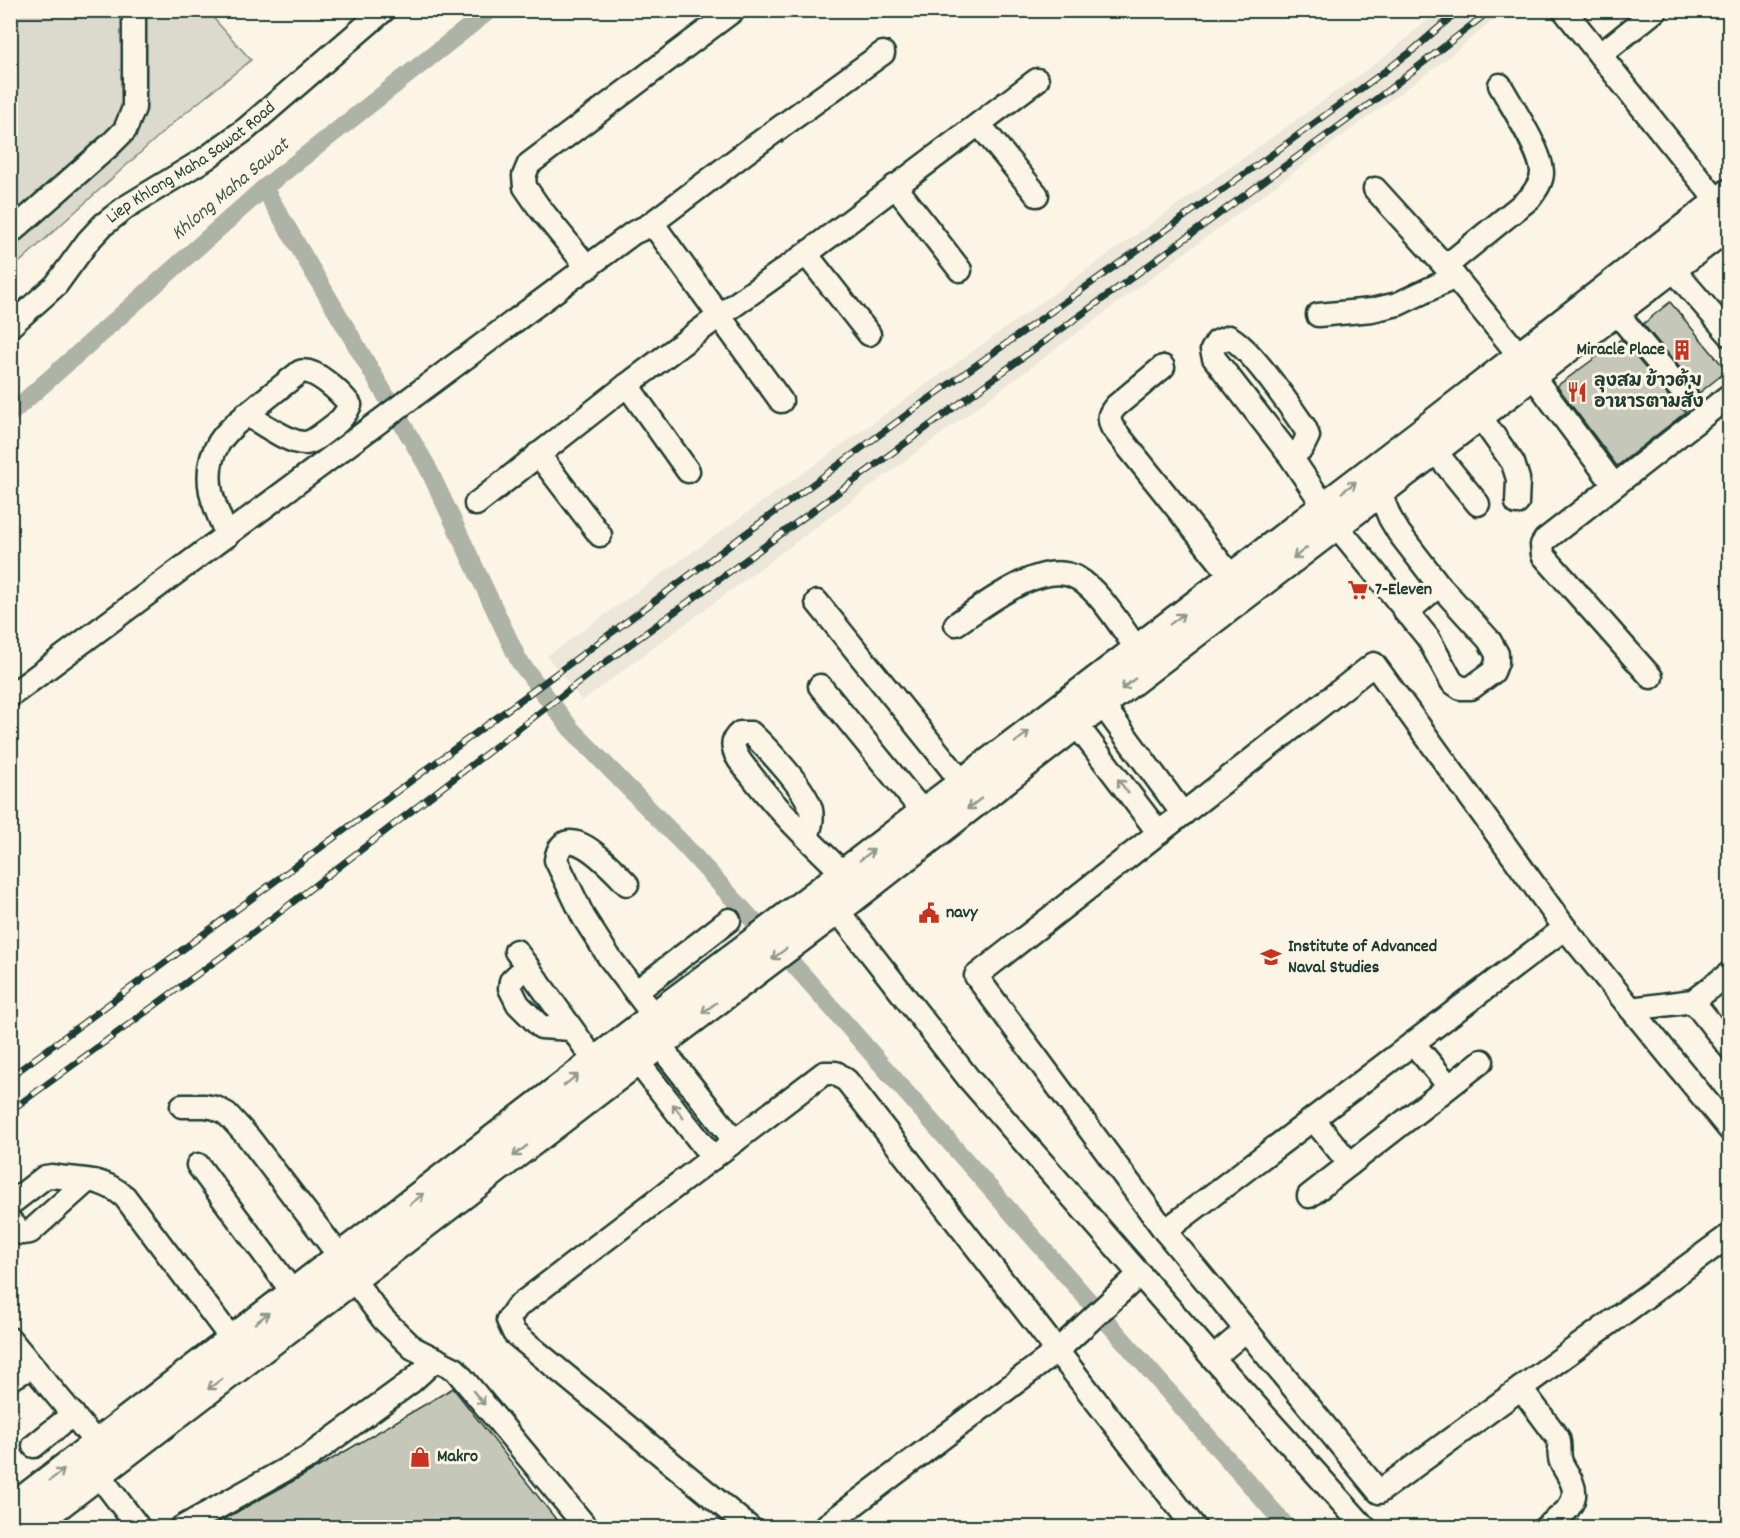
<svg xmlns="http://www.w3.org/2000/svg" width="1740" height="1538" font-family="Dekko,'Playpen Sans Thai',sans-serif">
<rect width="100%" height="100%" fill="#fcf5e5"/>
<filter id="ink" filterUnits="userSpaceOnUse"><feTurbulence type="fractalNoise" baseFrequency=".0167" numOctaves="2"/><feDisplacementMap in="SourceGraphic" scale="12" xChannelSelector="R" yChannelSelector="G"/><feConvolveMatrix kernelMatrix="1 2 1 2 8 2 1 2 1" color-interpolation-filters="sRGB"/></filter>
<g filter="url(#ink)">
<!-- built -->
<path fill="#ece7d8" d="M1439 10 1504 11 1446 59 582 701 547 656 1387 55Z"/>
<!-- green -->
<path fill="#dcdacc" stroke="#7e8c80" stroke-width="1.5" d="M11 11H207L251 60 173 123 11 270Z"/>
<g fill="none" stroke-linecap="round" stroke-linejoin="round">
<!-- canal -->
<path stroke="#aeb3a7" stroke-width="18" d="M264 188 427 466 519 661 571 729 683 844 803 975 1288 1528
M10 414 264 188 490 10"/>
</g>
<!-- building -->
<path fill="#c5c7b9" stroke="#1f3d34" stroke-width="1.5" d="M1670 302 1727 371 1699 393 1696 387 1643 324Z
M1621 339 1676 405 1686 412 1617 466 1557 386Z
M453 1388 562 1527H210L315 1469Z"/>
<g fill="none" stroke-linecap="round" stroke-linejoin="round">
<!-- minor casing -->
<g stroke="#1f3d34" stroke-width="27">
<g id="minor">
<path d="M1564 10 1718 202"/>
<path d="M1600 55 1656 10"/>
<path d="M979 124 1037 195"/>
<path d="M895 186 960 270"/>
<path d="M1375 189 1455 277 1520 356"/>
<path d="M648 226 749 150 883 53"/>
<path d="M10 233 110 145 125 130 134 108V10"/>
<path d="M806 254 869 334"/>
<path d="M1446 266 1530 198C1535 191 1542 182 1542 173 1542 152 1511 105 1500 85"/>
<path d="M588 268 538 206 525 187 524 176 529 164 734 10"/>
<path d="M1672 268 1730 335"/>
<path d="M1615 311 1686 396"/>
<path d="M1318 315 1372 310 1398 304 1455 277"/>
<path id="s1" d="M10 326 56 285 88 241 103 225 126 207 205 159 246 129 384 10"/>
<path d="M1163 367 1116 406C1109 414 1108 417 1112 427L1232 577"/>
<path d="M1532 375 1614 485"/>
<path d="M627 385 688 471"/>
<path d="M1479 415 1513 463 1518 479 1517 503"/>
<path d="M1434 450 1478 504"/>
<path d="M538 454 600 535"/>
<path d="M1291 457 1302 448 1308 436 1305 428C1289 405 1251 348 1229 337L1217 342 1212 350 1214 358 1291 457 1324 506"/>
<path d="M476 504 627 385 719 316 806 254 1037 80"/>
<path d="M1336 525 1428 638 1452 682 1461 688H1471L1493 672 1497 662V654L1489 640 1439 585 1399 533 1390 518 1379 491"/>
<path d="M227 536C222 522 214 507 211 492 203 449 226 431 256 407 270 395 285 384 300 372 314 367 341 393 350 405 345 416 339 422 329 429 322 434 314 442 305 443 290 444 260 422 246 414"/>
<path d="M817 602 962 782"/>
<path d="M1406 613 1439 585"/>
<path d="M956 624C985 605 1043 558 1077 578 1100 591 1121 627 1137 649"/>
<path d="M1651 677 1543 555 1542 545 1545 540 1730 395"/>
<path d="M820 686 923 812"/>
<path d="M10 696 633 233 648 226 658 231 781 401"/>
<path d="M1102 704 1183 814"/>
<path d="M1076 724 1159 833"/>
<path d="M807 837C810 828 813 820 811 810 807 790 767 748 751 733H740C735 737 732 741 734 748 736 759 745 767 751 775 778 811 811 842 843 873"/>
<path d="M627 884C614 871 564 813 556 860L584 918 609 957 654 1016"/>
<path d="M837 910 969 1079 1213 1358 1365 1528"/>
<path d="M516 951 595 1061"/>
<path d="M527 966 511 981 510 988 518 1004 541 1027 571 1029"/>
<path d="M636 992 729 920"/>
<path d="M1693 1001 1730 1048"/>
<path d="M1631 1009 1693 1001 1730 973"/>
<path d="M1413 1043 1449 1086"/>
<path d="M659 1045 735 1141"/>
<path d="M637 1061 713 1158"/>
<path d="M182 1106H205L216 1108 227 1114 249 1138 341 1258"/>
<path d="M1313 1119 1350 1164 1482 1061"/>
<path d="M1730 1130 1565 928 1374 664 976 976 1165 1231 1379 1492 1730 1235"/>
<path d="M198 1165 294 1294"/>
<path d="M1309 1196 1350 1164"/>
<path d="M10 1204 45 1177 52 1176C81 1181 101 1176 125 1197L233 1341"/>
<path d="M10 1221 22 1233 30 1232 87 1181"/>
<path d="M1165 1231 1565 928"/>
<path d="M353 1279 383 1319 413 1348 455 1369 587 1528"/>
<path d="M10 1339 98 1445"/>
<path d="M1213 1358 1246 1330"/>
<path d="M10 1379 33 1366"/>
<path d="M1521 1388 1558 1438C1561 1446 1558 1454 1561 1462 1564 1469 1569 1475 1572 1483 1581 1504 1560 1517 1545 1528"/>
<path d="M34 1446 73 1414"/>
<path d="M98 1474 139 1528"/>
<path d="M181 1528 308 1457 412 1381 436 1359"/>
<path d="M750 1528 514 1333 508 1320 517 1307 824 1073H836L847 1081 1195 1528"/>
<path d="M823 1528 1057 1351 1140 1274"/>
</g>
</g>
<!-- major casing -->
<g stroke="#1f3d34" stroke-width="33">
<path id="major" d="M10 1510 644 1024 742 951 1421 433 1730 193
M28 1528 637 1061 850 900 1076 724 1730 224"/>
</g>
<!-- minor -->
<use href="#minor" stroke="#fcf5e5" stroke-width="22"/>
<!-- major -->
<use href="#major" stroke="#fcf5e5" stroke-width="28"/>
<!-- rail casing -->
<g stroke="#1f3d34" stroke-width="7">
<path id="rail" d="M10 1077 913 410 1271 155 1412 51 1459 10
M10 1111 228 952 595 670 1383 94 1491 10"/>
</g>
<!-- rail -->
<use href="#rail" stroke="#fcf5e5" stroke-width="4.5" stroke-dasharray="14" stroke-linecap="butt"/>
</g>
<!-- one-way arrows -->
<defs><path id="oneway-shaft" d="M-6 0H5M1.5-3L5.5 0L1.5 3" fill="none" stroke-width="1.6" stroke-linecap="round" stroke-linejoin="round" transform="scale(1.5)"/></defs>
<g stroke="#8e998c">
<use href="#oneway-shaft" transform="translate(1349 487) rotate(-37)"/>
<use href="#oneway-shaft" transform="translate(1300 553) rotate(142)"/>
<use href="#oneway-shaft" transform="translate(1177 619) rotate(-37)"/>
<use href="#oneway-shaft" transform="translate(1128 684) rotate(142)"/>
<use href="#oneway-shaft" transform="translate(1022 737) rotate(-37)"/>
<use href="#oneway-shaft" transform="translate(1123 786) rotate(-127)"/>
<use href="#oneway-shaft" transform="translate(974 804) rotate(142)"/>
<use href="#oneway-shaft" transform="translate(867 855) rotate(-37)"/>
<use href="#oneway-shaft" transform="translate(779 954) rotate(143)"/>
<use href="#oneway-shaft" transform="translate(709 1008) rotate(144)"/>
<use href="#oneway-shaft" transform="translate(571 1080) rotate(-38)"/>
<use href="#oneway-shaft" transform="translate(678 1111) rotate(-127)"/>
<use href="#oneway-shaft" transform="translate(520 1151) rotate(142)"/>
<use href="#oneway-shaft" transform="translate(417 1199) rotate(-38)"/>
<use href="#oneway-shaft" transform="translate(262 1318) rotate(-38)"/>
<use href="#oneway-shaft" transform="translate(215 1384) rotate(143)"/>
<use href="#oneway-shaft" transform="translate(479 1398) rotate(50)"/>
<use href="#oneway-shaft" transform="translate(57 1475) rotate(-37)"/>
</g>
</g>
<!-- icons -->
<defs>
<g id="building-bare" transform="scale(1.62)"><path d="M-4-6H4V6H1V3H-1V6H-4ZM-2.5-4.3h1.7v1.8h-1.7ZM.8-4.3h1.7v1.8H.8ZM-2.5-1h1.7V.8h-1.7ZM.8-1h1.7V.8H.8Z" fill="#c8321e" stroke="#fcf5e5" stroke-width="2.5" paint-order="stroke"/></g>
<g id="restaurant-bare" transform="scale(1.62)"><path d="M-5-6h1v4h1v-4h1v4h1v-4h1v5L-1.5 .5V6h-2V.5L-5-1ZM5-6V6H3V1.5H1.5Q1.5-4 5-6Z" fill="#c8321e" stroke="#fcf5e5" stroke-width="2.5" paint-order="stroke"/></g>
<g id="supermarket-bare" transform="scale(1.62)"><path d="M-6-5.5h2.5l.6 2H6L4.5 2H-2.5L-4.4-4H-6ZM-1.5 3.2a1.3 1.3 0 1 0 .1 0ZM3 3.2a1.3 1.3 0 1 0 .1 0Z" fill="#c8321e" stroke="#fcf5e5" stroke-width="2.5" paint-order="stroke"/></g>
<g id="civic-bare" transform="scale(1.62)"><path d="M-.6-6.5H3V-4.5H.6V-3L4-1V1h2V6H-6V1h2V-1L-.6-3ZM-1.2 2.5V6h2.4V2.5Z" fill="#c8321e" stroke="#fcf5e5" stroke-width="2.5" paint-order="stroke"/></g>
<g id="university-bare" transform="scale(1.62)"><path d="M0-5L7-2L0 1L-7-2ZM-4 1L0 2.5L4 1V4Q0 6-4 4Z" fill="#c8321e" stroke="#fcf5e5" stroke-width="2.5" paint-order="stroke"/></g>
<g id="shop-bare" transform="scale(1.62)"><path d="M-5-2.5h2.3a2.7 3.5 0 0 1 5.4 0H5L5.5 6h-11ZM-1.5-2.5h3a1.5 2.3 0 0 0-3 0Z" fill="#c8321e" stroke="#fcf5e5" stroke-width="2.5" paint-order="stroke"/></g>
</defs>
<g fill-rule="evenodd">
<use href="#building-bare" x="1682" y="350"/>
<use href="#restaurant-bare" x="1577" y="392"/>
<use href="#supermarket-bare" x="1358" y="590"/>
<use href="#civic-bare" x="929" y="913"/>
<use href="#university-bare" x="1271" y="957"/>
<use href="#shop-bare" x="420" y="1457"/>
</g>
<g text-anchor="middle" dominant-baseline="central" stroke-width="6" stroke-linejoin="round" paint-order="stroke">
<!-- street labels -->
<g font-size="18" fill="#1f3d34" stroke="#fcf5e5">
<text stroke="none"><textPath href="#s1" startOffset="246">Liep Khlong Maha Sawat Road</textPath></text>
</g>
<!-- poi labels -->
<g font-size="18" font-weight="bold" fill="#1f3d34" stroke="#fcf5e5" text-anchor="start">
<text x="1665" y="350" text-anchor="end">Miracle Place</text>
<text x="1594" y="382">ลุงสม ข้าวต้ม<tspan x="1594" dy="21">อาหารตามสั่ง</tspan></text>
<text x="1375" y="590">7-Eleven</text>
<text x="946" y="913">navy</text>
<text x="1288" y="947">Institute of Advanced<tspan x="1288" dy="21">Naval Studies</tspan></text>
<text x="437" y="1457">Makro</text>
</g>
<!-- water labels -->
<g font-size="20" font-style="italic" fill="#435a51" stroke="#fcf5e5">
<text transform="translate(231 190) rotate(-40)">Khlong Maha Sawat</text>
</g>
</g>
<!-- margin -->
<rect width="1740" height="1538" fill="none" stroke="#fcf5e5" stroke-width="36"/>
<rect x="18" y="18" width="1704" height="1502" fill="none" stroke="#1f3d34" stroke-width="2" filter="url(#ink)"/>
</svg>
